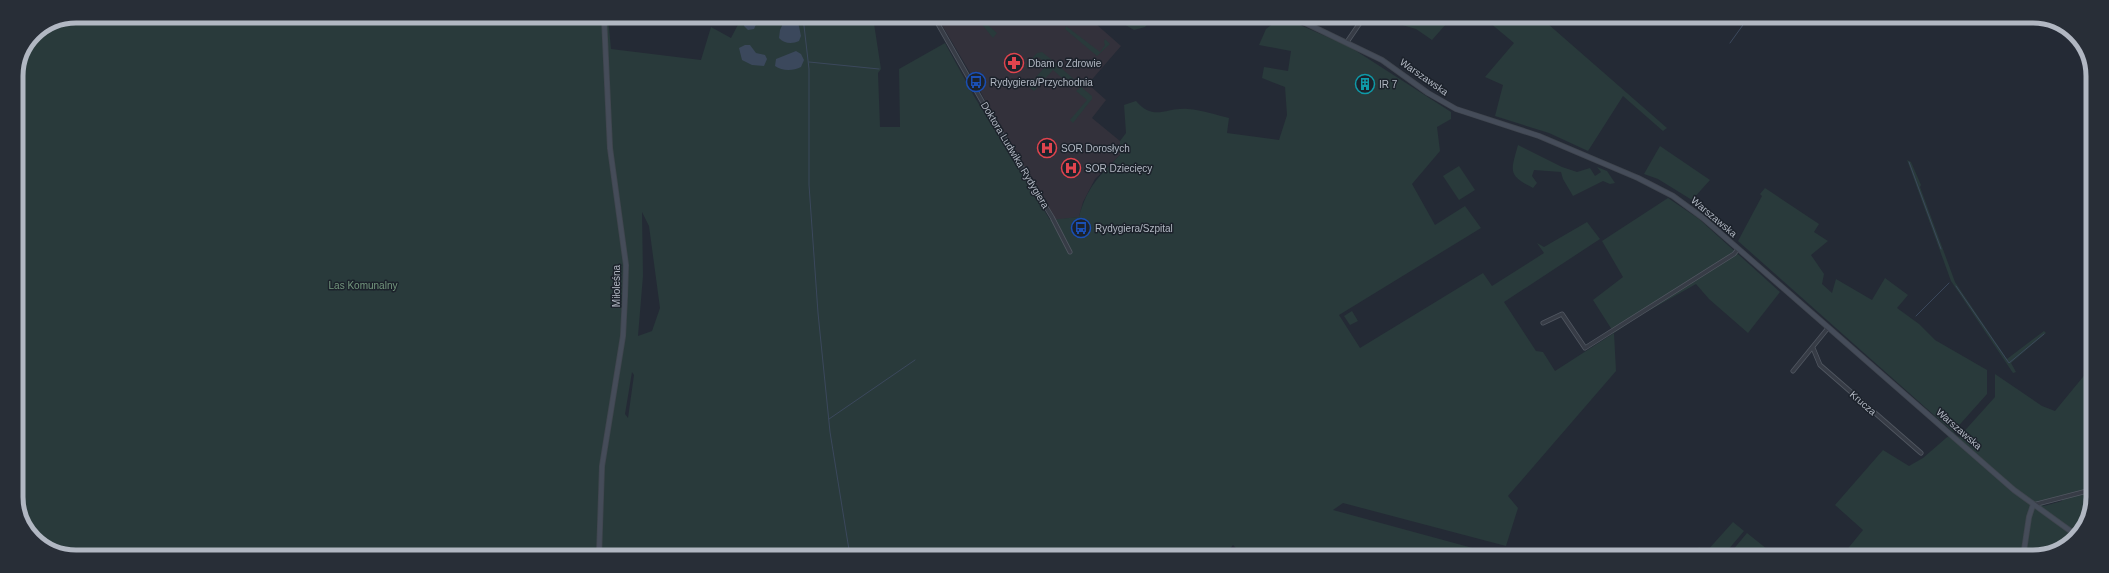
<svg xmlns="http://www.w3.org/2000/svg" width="2109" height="573" font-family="Helvetica,sans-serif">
<rect width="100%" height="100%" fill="#242a35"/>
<!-- medical -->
<path fill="#33313b" d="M944 17H1088L1121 46 1088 84 1106 100 1092 118 1120 141V155L1095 179 1083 202 1079 217 1056 220 987 104 975 81 939 20Z"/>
<!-- green -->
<path fill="#293a3b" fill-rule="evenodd" d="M76 16 608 17 611 49 701 60 711 27 731 38 742 17H873L881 69 878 73 880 127H900L899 69 945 43 974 96 1050 220 1079 217C1087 187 1099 176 1120 155V141L1126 133 1124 105 1136 101C1154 122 1166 107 1188 109 1202 110 1216 115 1229 118L1227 133 1279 140 1287 115 1285 87 1262 78 1264 67 1288 71 1291 51 1259 45 1266 29 1282 17 1350 47 1451 112V119L1437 127 1440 151 1412 184 1435 225 1465 206 1481 228 1339 315 1360 348 1483 273 1492 286 1544 253 1537 243 1544 247 1587 222 1600 239 1504 302 1536 351 1543 352 1555 371 1614 333 1593 300 1623 277 1602 241 1668 198 1699 219 1780 292 1748 333 1709 299 1696 284 1641 315 1614 333 1616 371 1508 496 1518 508 1506 546 1343 503 1333 510 1502 556H1244L1233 545 1224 556 60 555 31 536 16 501V75L34 33ZM642 212 649 226 660 308 652 331 638 336 643 276ZM632 372 634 375 628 418 625 414Z
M976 17H979L997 33 993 38Z
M1112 17H1152L1153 18 1145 27 1134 30Z
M1375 17H1443L1447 23 1432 40 1416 29Z
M1483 17H1540L1667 128 1663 131 1623 96 1588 151 1549 133 1495 116 1503 85 1485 77 1514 43Z
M1066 26 1100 52 1105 45 1104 42 1105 39 1110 44 1097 56 1065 29Z
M1042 52 1052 60 1048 65 1038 57 1028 69 1025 66 1037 53Z
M1053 61 1076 81 1077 84 1072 87 1053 70 1034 91 1028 86 1045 67 1047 68Z
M1081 87 1092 96V99L1073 123 1070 120 1087 100 1076 91Z
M1518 145 1562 167 1577 172 1590 168 1595 176 1601 172 1597 167 1607 171 1615 183 1610 184 1603 181 1573 196 1563 179 1561 172 1534 170 1532 176 1537 183 1533 188C1507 175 1511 171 1518 145Z
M1660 146 1710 180 1692 200 1658 179 1644 174Z
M1907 160 1911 162 1921 185 1920 187 1955 282 2007 359 2044 331 2046 333 2011 363 2016 372 2013 373 1951 281Z
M1459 166 1475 190 1459 200 1443 176Z
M1765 188 1819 224 1814 232 1828 241 1811 255 1824 274 1822 284 1832 293 1836 279 1872 300 1885 278 1908 295 1897 308 1919 324 1935 340 1987 370V394L1953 432 1959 437 1995 397V374L2042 406 2055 411 2092 366 2091 513 2070 545 2034 557H1841L1863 530 1835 505 1883 450 1909 466 1923 458 1953 432 1738 241 1762 196 1760 194ZM2062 495V501L2044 506 2037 502Z
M1352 311 1358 321 1350 325 1344 316Z
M1733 522 1744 531 1722 557H1691L1699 547 1706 552Z
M1747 533 1767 549 1771 557H1727Z"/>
<!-- water -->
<path fill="#3b485c" d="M745 17H765L758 20 754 29 748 30 744 26Z
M786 17H797L801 36 799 41C793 44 784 44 779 38L780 30Z
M745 45H750L756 53 765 55 767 59 764 66 752 65 742 60 739 48Z
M796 51 801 54 804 60 801 67C793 71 782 71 775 66L776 59Z"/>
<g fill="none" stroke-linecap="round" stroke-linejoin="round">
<!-- stream -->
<path stroke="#3b485c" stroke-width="1" d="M803 17 809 69V185L818 313 830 432 850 556
M1730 43 1748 18
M809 62 879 69
M1909 162 1941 249
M1956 286 2009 363 2044 334
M1916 316 1949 283
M829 419 915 360"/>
<!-- street casing -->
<g stroke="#515761" stroke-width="5">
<path id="street" d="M934 17 986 108 1052 217 1070 252
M1347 42 1364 17
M1543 323 1562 314 1585 348 1734 254 1738 249
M1813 348 1820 365 1921 453
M1793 371 1828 328
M2033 505 2091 490"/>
</g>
<!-- secondary casing -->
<g stroke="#40464f" stroke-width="6">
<path id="secondary" d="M1293 17 1382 60 1428 93 1456 109 1539 136 1638 178 1673 196 1703 218 2014 490 2076 535
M599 556 602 466 623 336 625 296 626 265 610 148 604 17
M2023 557 2029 517 2033 505"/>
</g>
<!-- street -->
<use href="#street" stroke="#373c46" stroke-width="3.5"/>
<!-- secondary -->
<use href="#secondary" stroke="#454c59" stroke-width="4.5"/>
</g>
<!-- icons -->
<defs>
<g id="pharmacy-ring" transform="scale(1)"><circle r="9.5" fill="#1c222b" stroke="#e0444e" stroke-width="1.5"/><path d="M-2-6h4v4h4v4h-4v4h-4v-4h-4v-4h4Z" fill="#e0444e"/></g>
<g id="bus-ring" transform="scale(1)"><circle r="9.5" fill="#1c222b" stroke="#1a4fb4" stroke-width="1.5"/><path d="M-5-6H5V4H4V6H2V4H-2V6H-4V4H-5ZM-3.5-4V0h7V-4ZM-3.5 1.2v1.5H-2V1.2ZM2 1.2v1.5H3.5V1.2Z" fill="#1a4fb4"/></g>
<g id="building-ring" transform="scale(1)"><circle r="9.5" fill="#1c222b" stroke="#0f9aa8" stroke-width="1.5"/><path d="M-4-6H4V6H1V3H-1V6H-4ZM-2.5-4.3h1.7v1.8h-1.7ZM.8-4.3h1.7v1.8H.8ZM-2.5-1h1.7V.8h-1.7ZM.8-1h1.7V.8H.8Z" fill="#0f9aa8"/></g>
<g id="hospital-ring" transform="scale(1)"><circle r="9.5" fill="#1c222b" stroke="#e0444e" stroke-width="1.5"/><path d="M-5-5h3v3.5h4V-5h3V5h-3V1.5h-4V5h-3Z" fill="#e0444e"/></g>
</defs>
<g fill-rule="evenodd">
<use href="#pharmacy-ring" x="1014" y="63"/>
<use href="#bus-ring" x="976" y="82"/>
<use href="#building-ring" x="1365" y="84"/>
<use href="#hospital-ring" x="1047" y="148"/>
<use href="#hospital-ring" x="1071" y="168"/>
<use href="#bus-ring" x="1081" y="228"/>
</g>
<g text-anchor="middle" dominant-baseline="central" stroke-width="3" stroke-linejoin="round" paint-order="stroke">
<!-- poi labels -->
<g font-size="10" fill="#b1b7c2" stroke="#1c222b" text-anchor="start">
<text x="1028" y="63">Dbam o Zdrowie</text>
<text x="990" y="82">Rydygiera/Przychodnia</text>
<text x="1379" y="84">IR 7</text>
<text x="1061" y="148">SOR Dorosłych</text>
<text x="1085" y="168">SOR Dziecięcy</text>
<text x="1095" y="228">Rydygiera/Szpital</text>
</g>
<!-- street labels -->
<g font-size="10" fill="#b1b7c2" stroke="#1c222b">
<text transform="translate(1424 77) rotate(35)">Warszawska</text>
<text transform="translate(1015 155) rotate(59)">Doktora Ludwika Rydygiera</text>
<text transform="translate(1714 217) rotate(40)">Warszawska</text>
<text transform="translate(616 286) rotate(-90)">Miłoleśna</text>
<text transform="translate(1863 403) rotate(41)">Krucza</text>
<text transform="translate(1959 429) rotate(41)">Warszawska</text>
</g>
<!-- park labels -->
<g font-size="10" fill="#73967d" stroke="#1c222b">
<text x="363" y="285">Las Komunalny</text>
</g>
</g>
<!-- crop -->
<path d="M0 0H2109V573H0ZM76 23H2033A53 53 0 0 1 2086 76V497A53 53 0 0 1 2033 550H76A53 53 0 0 1 23 497V76A53 53 0 0 1 76 23Z" fill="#282e37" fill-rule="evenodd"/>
<path fill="none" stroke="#b1b7c2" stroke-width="5" d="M76 23H2033A53 53 0 0 1 2086 76V497A53 53 0 0 1 2033 550H76A53 53 0 0 1 23 497V76A53 53 0 0 1 76 23Z"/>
</svg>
